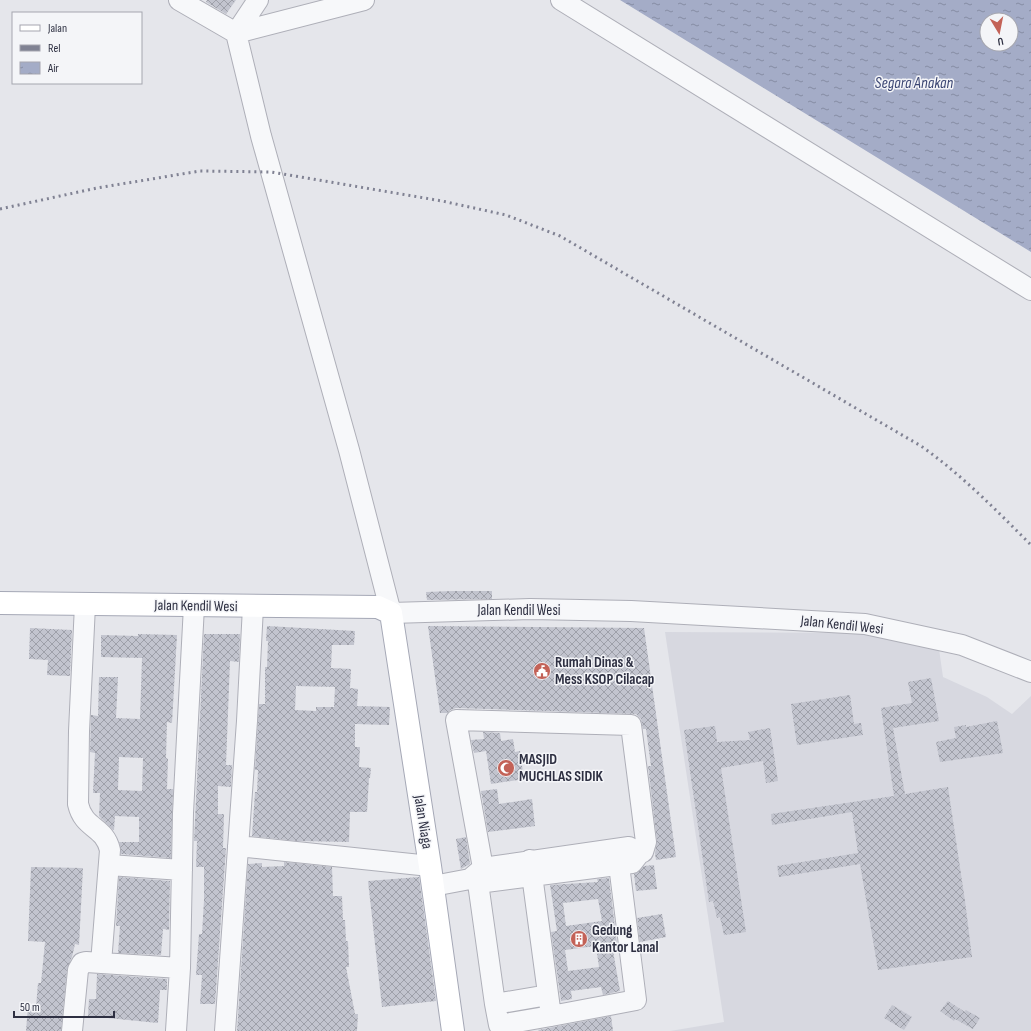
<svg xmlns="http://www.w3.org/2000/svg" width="1031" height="1031" font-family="'Sofia Sans Condensed',sans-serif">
<defs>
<pattern id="water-ripples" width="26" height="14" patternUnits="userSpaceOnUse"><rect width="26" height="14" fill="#a4acc7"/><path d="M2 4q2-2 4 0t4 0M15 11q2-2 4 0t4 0" fill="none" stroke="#868ca3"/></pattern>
<pattern id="building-cross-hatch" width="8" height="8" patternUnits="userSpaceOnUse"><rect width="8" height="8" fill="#c2c4ce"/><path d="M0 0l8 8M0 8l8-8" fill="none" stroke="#9ea0a9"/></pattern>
</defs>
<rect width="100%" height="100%" fill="#e5e6eb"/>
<!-- built -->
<path fill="#d7d8e0" d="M665 632 867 633 939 649 943 677 987 697 1012 714 1031 696V1031H670L724 1022Z"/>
<!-- water -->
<path fill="url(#water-ripples)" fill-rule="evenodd" d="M620 0H1031V252ZM987 20H1011V44H987Z"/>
<!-- building -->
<path fill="url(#building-cross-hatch)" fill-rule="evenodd" d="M207 0H236L226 14 206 2Z
M453 591H492V599L427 600 426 592Z
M267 626 355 631 354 645H332L331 668 351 669 350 688 358 689 357 706 390 707 389 725 355 724V747H360L359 767 371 768 370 778H369L367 812H350L349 842 297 841 252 836 255 792H257L258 770H255L259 704H265V667H267L268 641H266ZM296 686 335 687 334 707H316V711L295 710Z
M428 626 644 628 676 857 656 860 655 853 657 841 648 766H651L646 729H643L641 719 636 714 456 708 450 710 447 713H440Z
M30 628 72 630 70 676 47 675 48 660 29 659Z
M138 634 177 635 172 723 167 722 166 758 168 759 167 789H173L171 858 121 854 119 842H139V817L115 816 114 830H113L99 816 100 793H93L95 753 90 752 91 715 98 716 99 677H118L116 718 140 719 142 658 101 657V635L138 636ZM119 757 143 758 142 791 118 790Z
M204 634H240L239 662 230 661 226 765H232L231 787 218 786V814H224L223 848H226L215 1004H200L202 975H196L199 934H202L204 900V867H196L197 841H194Z
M931 678 939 721 893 728 905 794 948 787 965 901 972 957 878 970 860 864 779 877 777 866 858 853 852 812 772 825 771 814 894 796 881 708 912 703 908 682Z
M850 695 854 724 861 723 863 735 797 745 791 704Z
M997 721 1003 753 940 762 936 742 956 738 954 727 966 725V727Z
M715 726 717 742 750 740 748 732 770 728 778 781 766 783 763 761 721 768 746 932 724 935 720 917 717 918 713 901 709 902 684 730Z
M483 732 500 733 501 741 513 739 515 752 520 751 524 779 491 784 486 751 474 753 471 740 484 739Z
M497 789 499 804 532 799 535 826 488 832 481 791Z
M466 837 470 864 461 869 456 839Z
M284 862 332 867 333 896H342L343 920H345L346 941H348L349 967H346L355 1014H358L357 1031H237L248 864 262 863V867L284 866Z
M654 865 657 889 636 891 634 874 644 866Z
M31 867 83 868 79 945 75 944 72 957 67 969 61 1031H26L28 1006 36 1007 38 983H41L45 942 28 941Z
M119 877 170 881 169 930 163 929 161 955 118 953 120 926H116Z
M419 877 436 1001 382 1007 368 881Z
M609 878 617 944 612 945 620 991 603 995 601 987 571 991 572 999 561 1001 551 932 557 931 550 885 598 882 597 879ZM598 899 602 921 566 926 563 903ZM596 946 599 967 568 971 565 950Z
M662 914 666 937 640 942 637 918Z
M97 974 167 979V990H160L158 1023 88 1016 89 999H96Z
M948 1001 965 1012 966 1010 980 1018 973 1029 955 1019 954 1021 940 1011Z
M892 1005 912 1017 904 1030 884 1018Z
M611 1016 613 1031H539L538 1030Z"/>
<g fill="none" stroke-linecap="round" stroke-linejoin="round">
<!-- minor casing -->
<g stroke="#aeafb8" stroke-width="22">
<path id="minor" d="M179 0 236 33
M258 0 236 33 261 136 349 450 391 613 530 609 631 611 865 624 962 645 1031 672
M561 0 1031 290
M236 33 364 0
M85 605 79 731 78 804C84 830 104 825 110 850L101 963
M238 846 430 866
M530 860 551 1016 636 1000 619 865
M109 865 182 870
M470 879 478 883 632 863 639 854 643 852 646 842 631 725 456 720 483 868
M478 883 495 1004 548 995
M433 886 470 879 483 868 629 847 639 854
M495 1004 499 1025 551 1016
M72 1031 78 970 82 963 86 962 180 968
M176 1031 180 968 183 813 194 606
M225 1031 247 721 253 607"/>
</g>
<!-- major casing -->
<g stroke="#a5a8b6" stroke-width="24">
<path id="major" d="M0 603 378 607 391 613 430 866 453 1031"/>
</g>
<!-- minor -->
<use href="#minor" stroke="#f7f8fa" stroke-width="20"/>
<!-- major -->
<use href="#major" stroke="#fff" stroke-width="22"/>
<!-- rail -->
<path stroke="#808293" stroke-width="3" stroke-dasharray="2 4" stroke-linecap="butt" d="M0 209 97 188 200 171 271 172 442 201 506 215 560 236 921 446C962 475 996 510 1031 545"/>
</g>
<!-- icons -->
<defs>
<g id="civic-disc" transform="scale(0.9)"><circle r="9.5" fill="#c36257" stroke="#f4f5f8"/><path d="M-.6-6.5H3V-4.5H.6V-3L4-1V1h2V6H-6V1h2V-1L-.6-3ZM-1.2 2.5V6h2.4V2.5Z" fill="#fff"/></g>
<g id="mosque-disc" transform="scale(0.9)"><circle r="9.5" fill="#c36257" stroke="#f4f5f8"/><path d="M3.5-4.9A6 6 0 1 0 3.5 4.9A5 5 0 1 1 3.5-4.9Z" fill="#fff"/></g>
<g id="building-disc" transform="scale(0.9)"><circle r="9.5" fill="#c36257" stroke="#f4f5f8"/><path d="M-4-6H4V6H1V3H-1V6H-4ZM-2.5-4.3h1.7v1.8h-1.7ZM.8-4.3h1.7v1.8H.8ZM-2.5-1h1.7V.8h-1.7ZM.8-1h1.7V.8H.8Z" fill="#fff"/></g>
</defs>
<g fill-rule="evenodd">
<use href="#civic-disc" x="542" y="671"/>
<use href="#mosque-disc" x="506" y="768"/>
<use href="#building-disc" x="579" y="939"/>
</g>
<g text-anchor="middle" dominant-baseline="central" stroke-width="3" stroke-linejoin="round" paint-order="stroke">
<!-- street labels -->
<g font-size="15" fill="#2e3042" stroke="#f4f5f8">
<text transform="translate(196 606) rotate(1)">Jalan Kendil Wesi</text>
<text x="519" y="610">Jalan Kendil Wesi</text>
<text transform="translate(842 625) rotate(6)">Jalan Kendil Wesi</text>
<text transform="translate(423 822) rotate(81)">Jalan Niaga</text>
</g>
<!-- poi labels -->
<g font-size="15" font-weight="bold" fill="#2e3042" stroke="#f4f5f8" text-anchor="start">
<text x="555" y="662">Rumah Dinas &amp;<tspan x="555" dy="17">Mess KSOP Cilacap</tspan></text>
<text x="519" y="759">MASJID<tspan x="519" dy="17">MUCHLAS SIDIK</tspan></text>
<text x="592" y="930">Gedung<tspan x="592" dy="17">Kantor Lanal</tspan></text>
</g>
<!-- water labels -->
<g font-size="16" font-style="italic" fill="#3b4673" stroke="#f4f5f8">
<text x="914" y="83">Segara Anakan</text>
</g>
</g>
<!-- legend -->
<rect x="12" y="12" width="130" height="72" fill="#f4f5f8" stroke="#a5a6af"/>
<rect x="20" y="25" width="20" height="6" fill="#ffffff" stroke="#a5a6af"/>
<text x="48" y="32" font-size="12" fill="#2e3042">Jalan</text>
<rect x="20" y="45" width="20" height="6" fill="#808293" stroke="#a5a6af"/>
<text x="48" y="52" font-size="12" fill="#2e3042">Rel</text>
<rect x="20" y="62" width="20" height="12" fill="url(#water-ripples)" stroke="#a5a6af"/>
<text x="48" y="72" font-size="12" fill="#2e3042">Air</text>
<!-- north arrow -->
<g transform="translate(999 32) rotate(170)"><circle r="19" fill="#f4f5f8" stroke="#a5a6af"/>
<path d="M0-3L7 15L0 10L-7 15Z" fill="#c36257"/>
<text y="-6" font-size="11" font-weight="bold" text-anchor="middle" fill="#2e3042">U</text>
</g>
<!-- scale -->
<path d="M14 1011v6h100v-6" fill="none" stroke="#2e3042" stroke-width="2"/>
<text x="20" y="1011" font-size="12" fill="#2e3042" stroke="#f4f5f8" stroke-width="3" paint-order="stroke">50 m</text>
</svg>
